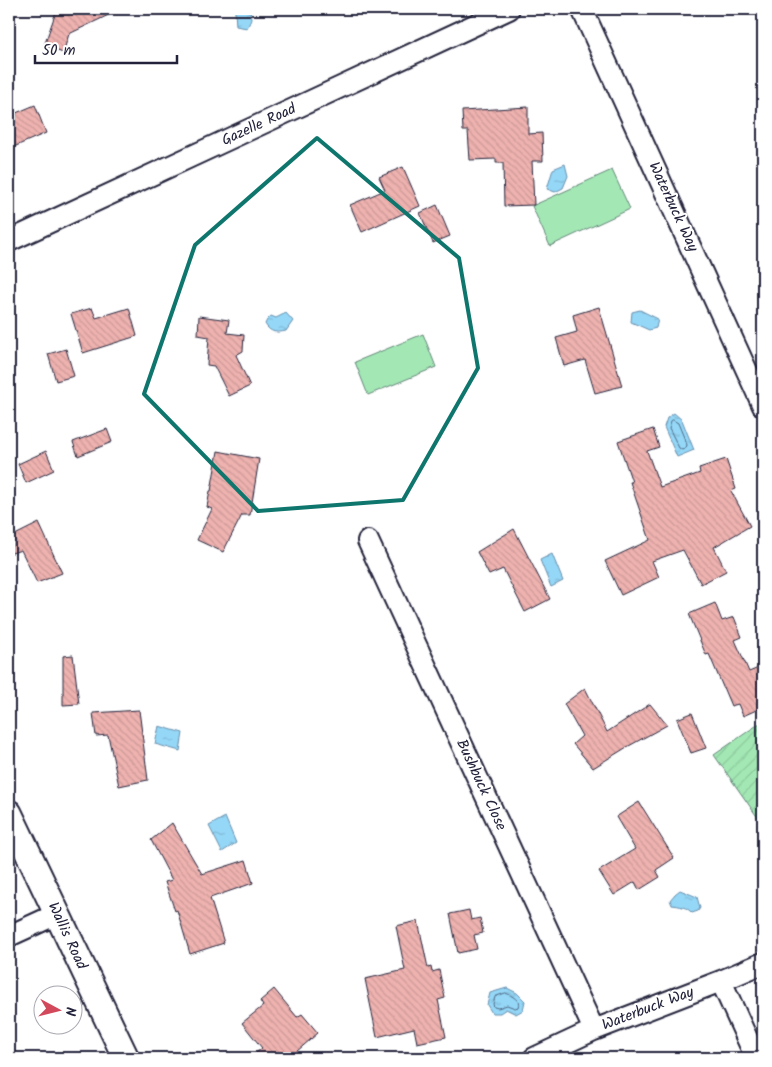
<svg xmlns="http://www.w3.org/2000/svg" width="772" height="1067" font-family="Kalam,sans-serif">
<defs>
<pattern id="garden-furrows" width="10" height="10" patternUnits="userSpaceOnUse" patternTransform="scale(1.25)"><rect width="10" height="10" fill="#a3e8b4"/><path d="M-1 1l2-2M0 10L10 0M9 11l2-2" fill="none" stroke="#8cc79c"/></pattern>
<pattern id="water-ripples" width="26" height="14" patternUnits="userSpaceOnUse" patternTransform="scale(1.25)"><rect width="26" height="14" fill="#95d7f7"/><path d="M2 4q2-2 4 0t4 0M15 11q2-2 4 0t4 0" fill="none" stroke="#80b8d5"/></pattern>
<pattern id="building-back-hatch" width="6" height="6" patternUnits="userSpaceOnUse" patternTransform="scale(1.25)"><rect width="6" height="6" fill="#eeb2af"/><path d="M-1 5l2 2M0 0l6 6M5-1l2 2" fill="none" stroke="#cc9997"/></pattern>
</defs>
<rect width="100%" height="100%" fill="#fff"/>
<filter id="ink" filterUnits="userSpaceOnUse"><feTurbulence type="fractalNoise" baseFrequency=".02" numOctaves="2"/><feDisplacementMap in="SourceGraphic" scale="10" xChannelSelector="R" yChannelSelector="G"/><feConvolveMatrix kernelMatrix="1 2 1 2 8 2 1 2 1" color-interpolation-filters="sRGB"/></filter>
<g filter="url(#ink)">
<!-- green -->
<path fill="#a3e8b4" stroke="#628578" d="M612 170 630 209 550 246 532 206Z
M423 334 436 367 368 395 355 362Z"/>
<!-- garden -->
<path fill="url(#garden-furrows)" stroke="#628578" d="M763 721V825L714 755Z"/>
<!-- water -->
<path fill="url(#water-ripples)" stroke="#678fac" d="M234 9H250L251 20 247 28 236 26 235 12Z
M565 164 568 176 563 188 555 192 547 189 553 169Z
M640 310 658 319 656 328 649 330 631 322 632 312Z
M286 313 293 321 286 331C277 333 270 333 265 324L267 320 271 316 276 318Z
M674 413 682 420 694 450 677 457 664 427 667 418Z
M552 554 563 581 551 587 540 560Z
M159 726 183 733 180 751 155 744Z
M225 817 236 843 222 852 209 826Z
M680 890 697 897 700 908 698 911 692 913C687 907 680 906 672 905L670 900 675 894Z
M507 988 517 993 525 1001 523 1010 516 1014 506 1009 500 1013H492L487 1005 490 993Z"/>
<g fill="none" stroke-linecap="round" stroke-linejoin="round">
<!-- shore -->
<path stroke="#506a86" stroke-width="1" d="M673 420 678 423 687 445 686 448 682 450 679 448 669 428 671 421Z
M506 993C512 996 521 1000 518 1007L515 1008 507 1005 498 1008 494 1007 493 1004 495 997Z"/>
</g>
<!-- building -->
<path fill="url(#building-back-hatch)" stroke="#22223b" d="M57 9H121L69 34 63 53 44 46Z
M35 105 46 133 9 149V116Z
M528 107V134L542 133 543 161H532L534 205 504 206 503 163H496V159L470 160 468 131H463L462 111Z
M403 167 420 206 362 232 350 205 385 190 379 177Z
M437 205 450 236 433 243 420 213Z
M599 307 622 386 595 393 585 360 564 366 556 338 577 332 573 315Z
M92 308 96 318 129 308 137 336 83 353 71 314Z
M199 316 229 320 227 333 244 335 243 351 236 355 250 386 229 396 214 366 207 365 209 337 198 335Z
M66 349 74 376 56 381 48 354Z
M107 429 112 442 78 456 73 442Z
M653 429 659 447 647 451 660 487 700 473 699 468 726 459 736 489 731 491 750 526 714 547 726 571 701 584 683 550 652 561 659 577 621 595 605 561 650 540 630 482H632L618 441Z
M46 451 54 470 26 483 18 464Z
M218 451 259 459 250 515H242L223 552 197 540 212 509 207 507 210 491H211Z
M39 523 62 573 37 583 21 550 9 554V538Z
M514 529 550 599 525 612 503 569 489 575 477 552Z
M715 603 722 621 734 617 742 637 735 640 749 672 763 666V707L743 716 738 704 731 706 709 654 706 655 689 614Z
M73 655 79 704 63 705V656Z
M585 688 607 732 650 704 667 725 627 747 593 768 573 744 582 736 564 704Z
M139 710 148 780 119 786 108 735 96 736 93 713Z
M692 713 706 748 691 753 677 719Z
M639 802 674 858 656 870 660 877 639 890 635 882 614 895 599 871 635 849 616 817Z
M172 823 202 874 246 860 253 883 210 898 224 943 190 954 177 910 175 911 165 882 172 880 151 840Z
M469 910 471 920 480 918 483 933 474 935 477 949 458 953 450 914Z
M418 921 428 968 431 967 432 972 439 970 445 998 438 1000 446 1037 417 1043 414 1028 377 1037 365 979 405 970 396 926Z
M274 989 297 1017 302 1014 318 1033 289 1058H250L262 1048 242 1023 263 1006 260 1001Z"/>
<g fill="none" stroke-linecap="round" stroke-linejoin="round">
<!-- minor casing -->
<g stroke="#22223b" stroke-width="24">
<path id="minor" d="M582 9 763 406
M9 241 509 9
M368 541 594 1030
M9 936 57 914
M721 981 756 1058
M534 1058 594 1030 721 981 763 963"/>
</g>
<!-- tertiary casing -->
<g stroke="#22223b" stroke-width="29">
<path id="tertiary" d="M9 813 126 1058"/>
</g>
<!-- minor -->
<use href="#minor" stroke="#fff" stroke-width="20"/>
<!-- tertiary -->
<use href="#tertiary" stroke="#fff" stroke-width="25"/>
</g>
</g>
<!-- marked area -->
<path fill="none" stroke="#0f766e" stroke-width="4" stroke-linejoin="round" d="M317 138 459 258 478 368 403 500 258 511 144 394 195 245Z"/>
<g text-anchor="middle" dominant-baseline="central" stroke-width="4" stroke-linejoin="round" paint-order="stroke">
<!-- street labels -->
<g font-size="15" fill="#22223b" stroke="#fff">
<text transform="translate(259 125) rotate(-25)">Gazelle Road</text>
<text transform="translate(673 207) rotate(65)">Waterbuck Way</text>
<text transform="translate(481 785) rotate(65)">Bushbuck Close</text>
<text transform="translate(67 936) rotate(65)">Wallis Road</text>
<text transform="translate(648 1009) rotate(-21)">Waterbuck Way</text>
</g>
</g>
<!-- margin -->
<rect width="772" height="1067" fill="none" stroke="#fff" stroke-width="30"/>
<rect x="15" y="15" width="742" height="1037" fill="none" stroke="#22223b" stroke-width="2" filter="url(#ink)"/>
<!-- north arrow -->
<g transform="translate(58 1010) rotate(97)"><circle r="24" fill="#ffffff" stroke="#a7a7b1"/>
<path d="M0-4L9 19L0 12L-9 19Z" fill="#d1495b"/>
<text y="-8" font-size="14" font-weight="bold" text-anchor="middle" fill="#22223b">N</text>
</g>
<!-- scale -->
<path d="M35 55v8h142v-8" fill="none" stroke="#22223b" stroke-width="2.5"/>
<text x="42" y="55" font-size="15" fill="#22223b" stroke="#ffffff" stroke-width="4" paint-order="stroke">50 m</text>
</svg>
